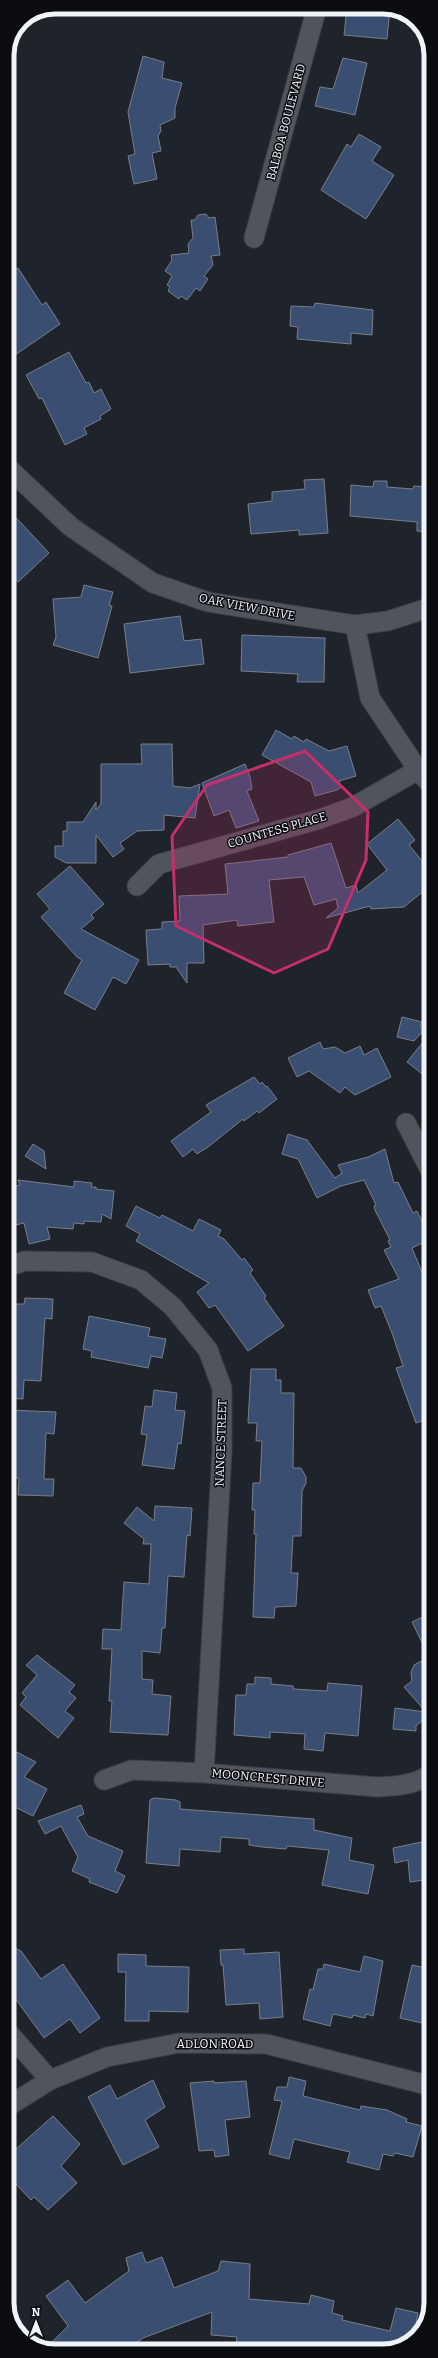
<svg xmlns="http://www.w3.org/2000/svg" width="438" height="2358" font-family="Bitter,serif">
<rect width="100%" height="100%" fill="#1f232b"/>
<!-- building -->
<path fill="#3a4e72" stroke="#797f88" d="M347 7 390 8 387 39 344 35Z
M143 56 164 62 162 78 182 83 175 108V118L160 125 161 131 158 136 161 151 152 153 157 179 134 184 128 156 135 154 128 112Z
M343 58 367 63 355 115 315 106 320 87 333 89Z
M359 134 381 147 372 161 394 175 366 219 321 190 347 144 351 147Z
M206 214 209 218 215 217 220 255 211 256 213 265 204 276 208 279 200 291 196 288 187 300 181 296 179 299 168 291 170 287 167 285 172 276 165 271 172 260 171 255 189 253 188 244 193 238 191 220H195L198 215Z
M18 268 42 305 46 302 60 324 15 355 7 341V275Z
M315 303 373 310 372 335 351 333V344L297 339 298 327 290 326 291 306 314 307Z
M69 352 86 383 89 382 94 393 101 389 111 409 100 416 101 419 84 428 87 434 65 445 42 398 39 399 26 375Z
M324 479 328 533 299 535V530L251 534 248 504 272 501V492L305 489 304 480Z
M374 481H387V487L413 489 414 486 431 487V532L417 531V522L350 516 351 485 373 487Z
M7 508 49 553 18 582 7 570Z
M84 585 113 592 109 605 112 606 98 658 53 645 56 637 53 599 81 597Z
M180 616 184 641 201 639 204 664 130 673 124 624Z
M242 635 325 638 324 682H297L298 674 241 671Z
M276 730 292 739 294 736 304 742 306 739 329 751 347 746 356 776 339 781 341 787 337 790 315 796 311 782 262 755Z
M141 744H172L173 786 190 788 200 784 195 818 164 815V830L137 831 120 843 124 849 113 857 96 835V863H66L55 857V846H63V831H67V822H83L96 802V810L101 804V764H142Z
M245 764 250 777 252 789 247 791 259 821 236 828 229 810 214 816 202 783Z
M398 819 415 840 409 845 423 862 431 860V885L404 907 371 909 370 906 326 918 338 908 336 899 314 905 304 877 269 880 274 922 238 926 237 920 203 925 204 963H187V983L176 967H170V964L148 965 146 930 162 929V922L180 921 179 896 228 894 225 864 288 857V855L331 843 346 888 356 885 358 893 387 870 367 844Z
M70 866 104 904 91 915 94 918 81 929 139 960 126 984 113 977 95 1010 64 993 82 960 77 957 41 917 50 909 37 894Z
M402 1017 422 1022 420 1027 424 1030 414 1041 397 1037Z
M431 1032V1081L407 1062Z
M320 1042 323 1049 335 1047 345 1053 360 1046 364 1055 377 1048 391 1077 355 1095 345 1087 340 1093 309 1071 297 1077 288 1058Z
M254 1077 260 1084 262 1082 266 1087 267 1086 277 1099 259 1113 257 1111 244 1121 243 1119 208 1147 197 1154 193 1149 183 1157 171 1141 211 1112 206 1105Z
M288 1134 307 1140 335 1178 342 1173 338 1165 368 1157 385 1149 394 1183 398 1182 413 1213 417 1211 431 1239 412 1248 431 1294V1418L416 1423 396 1368 403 1366 392 1333 381 1306 375 1308 368 1290 399 1279 384 1250 391 1247 388 1241 390 1240 375 1210 374 1206 376 1205 364 1180 341 1186 317 1198 298 1159 282 1154Z
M33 1144 44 1151 46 1169 25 1156Z
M18 1180 74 1187V1181L92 1183 91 1187H96V1189L114 1191 111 1219 102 1214 101 1222 84 1221V1224L74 1223 73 1229 47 1227 50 1239 29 1244 24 1223 7 1227V1188L20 1185Z
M136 1206 160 1218 162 1215 193 1231 199 1219 221 1230 218 1236 224 1239 242 1260 244 1258 253 1270 250 1273 266 1296 264 1298 284 1326 248 1351 215 1305 209 1308 197 1292 209 1283 136 1241 140 1234 126 1226Z
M25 1298 53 1299 52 1319 45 1318 41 1381 24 1380 23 1399 7 1398 9 1304H24Z
M89 1316 150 1328 148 1336 166 1339 162 1358 151 1356 148 1368 91 1357 92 1351 83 1349Z
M251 1369H276V1380H281V1393H294L293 1468H301L306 1477V1483L302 1491 301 1536H293L291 1573H298L296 1606 275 1607 274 1618 253 1617 256 1534H254L255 1510H252L253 1483H260L262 1441H256L257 1423H248Z
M154 1390 177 1393 175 1410 185 1411 181 1444 178 1443 174 1469 142 1465 147 1435 141 1434 145 1406 152 1407Z
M9 1410 56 1412 54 1434 46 1433 44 1479H54L53 1496 18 1495 19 1478H9Z
M155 1506 192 1508 190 1536 187 1535 184 1577 168 1576 165 1628H162L160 1653 142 1651V1679L153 1680 152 1694 171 1696 168 1735 110 1732 112 1701H109L112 1649H102L103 1629 121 1630 124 1582 149 1584 151 1544H143L144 1539 124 1523 137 1507 154 1521Z
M431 1613V1718L429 1715 416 1726V1731L393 1729 395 1708 426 1712 404 1687 412 1681 411 1672 414 1665 429 1657 412 1622Z
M37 1655 75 1685 69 1692 76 1698 65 1711 74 1718 58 1738 20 1705 26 1697 22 1693 37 1675 26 1665Z
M255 1677 271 1678V1684L293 1686V1689L327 1691 328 1683 362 1686 358 1736 325 1733 323 1751 304 1749 305 1734 270 1732V1738L234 1735 236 1695H246L247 1684H255Z
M7 1747 36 1762 24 1777 47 1789 33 1816 7 1803Z
M154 1798 176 1800 180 1802V1809L314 1819V1830L352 1838 349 1860 374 1865 368 1894 322 1885 329 1850 287 1846 286 1849 262 1847 249 1845V1839L221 1837 220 1852 180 1849 179 1866 146 1863 150 1800Z
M81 1805 84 1814 77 1817 88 1836 123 1851 115 1871 125 1876 117 1893 89 1882 90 1879 72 1871 78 1857 61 1826 45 1834 38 1821Z
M431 1840V1879L410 1882 408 1860 395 1863 393 1848Z
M7 1944 21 1951 41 1979 63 1964 100 2018 80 2033 70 2019 44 2038 7 1987Z
M244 1949V1954L279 1952 283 2017 260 2019 259 2003 226 2005 223 1965H221L220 1950Z
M118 1954 146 1955V1966L189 1967 188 2012 149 2011V2021H125L126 1972H118Z
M364 1956 383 1961 373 2016 366 2014 365 2018 353 2015 352 2018 333 2014 330 2026 303 2019 310 1989 313 1990 318 1969H323L324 1964 360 1972Z
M412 1965 431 1969V2025L400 2018Z
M289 2077 306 2081 303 2096 360 2110 361 2106 387 2110 407 2119 406 2122 422 2126 413 2157 395 2153 393 2156 383 2154 379 2170 347 2162 350 2152 294 2139 289 2159 269 2154 282 2101 274 2100 277 2087H287Z
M153 2080 165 2107 145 2120 159 2147 123 2165 88 2097 110 2085 117 2099Z
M214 2081V2083L246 2081 250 2117 225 2120 229 2155 215 2157 214 2150 199 2151 190 2083Z
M53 2116 80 2144 61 2166 77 2183 48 2210 34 2197 31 2200 14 2182 15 2175 7 2167V2157Z
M142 2252 146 2263 162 2257 174 2288 218 2271 221 2261 250 2264 249 2299 309 2304 311 2295 334 2301 332 2313 343 2316 342 2320 390 2331 396 2308 418 2313 413 2338 389 2351 260 2349V2347L249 2346V2344L236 2343 237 2337 211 2335 212 2312 143 2338 125 2351H49L45 2349 68 2326 46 2296 68 2280 85 2303 129 2271 126 2258Z"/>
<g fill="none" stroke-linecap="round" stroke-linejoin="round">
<!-- street casing -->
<g stroke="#3c4045" stroke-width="21">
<path id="street" d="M254 238 317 7
M7 467 71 527 153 583 208 602 355 625 388 621 431 607
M355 625 370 698 418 770 431 785
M137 886 159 864 320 819 353 807 418 770
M406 1123 431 1172
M7 1267 25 1261 92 1262 141 1280 173 1307 208 1350 222 1388V1451L204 1773
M104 1780 132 1770 204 1773 378 1787C397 1786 415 1785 431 1774
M7 2031 50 2080
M7 2107 50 2080 107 2057 179 2043 266 2044 431 2086"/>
</g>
<!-- street -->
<use href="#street" stroke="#4f545d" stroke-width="19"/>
</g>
<!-- marked area -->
<path fill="#c72e6b" fill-opacity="0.2" stroke="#c72e6b" stroke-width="3" stroke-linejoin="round" d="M305 751 368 812 366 860 328 949 274 973 176 926 172 836 207 785Z"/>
<g text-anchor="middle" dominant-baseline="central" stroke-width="3" stroke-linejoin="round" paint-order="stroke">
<!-- street labels -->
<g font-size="12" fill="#f0f3f8" stroke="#0b0d10">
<text transform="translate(286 122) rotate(-75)">BALBOA BOULEVARD</text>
<text transform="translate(247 607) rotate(11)">OAK VIEW DRIVE</text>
<text transform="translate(277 830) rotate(-16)">COUNTESS PLACE</text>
<text transform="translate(221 1443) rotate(-88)">NANCE STREET</text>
<text transform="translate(268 1778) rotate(5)">MOONCREST DRIVE</text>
<text x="215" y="2044">ADLON ROAD</text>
</g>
</g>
<!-- crop -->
<path d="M0 0H438V2358H0ZM55 14H383A41 41 0 0 1 424 55V2303A41 41 0 0 1 383 2344H55A41 41 0 0 1 14 2303V55A41 41 0 0 1 55 14Z" fill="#0b0d10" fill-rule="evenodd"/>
<path fill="none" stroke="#f0f3f8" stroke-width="5" d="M55 14H383A41 41 0 0 1 424 55V2303A41 41 0 0 1 383 2344H55A41 41 0 0 1 14 2303V55A41 41 0 0 1 55 14Z"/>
<!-- north arrow -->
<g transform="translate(36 2322)" stroke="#0b0d10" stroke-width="3" paint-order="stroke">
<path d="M0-3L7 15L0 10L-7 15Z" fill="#f0f3f8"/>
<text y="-6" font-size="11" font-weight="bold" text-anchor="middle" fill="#f0f3f8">N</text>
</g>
</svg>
